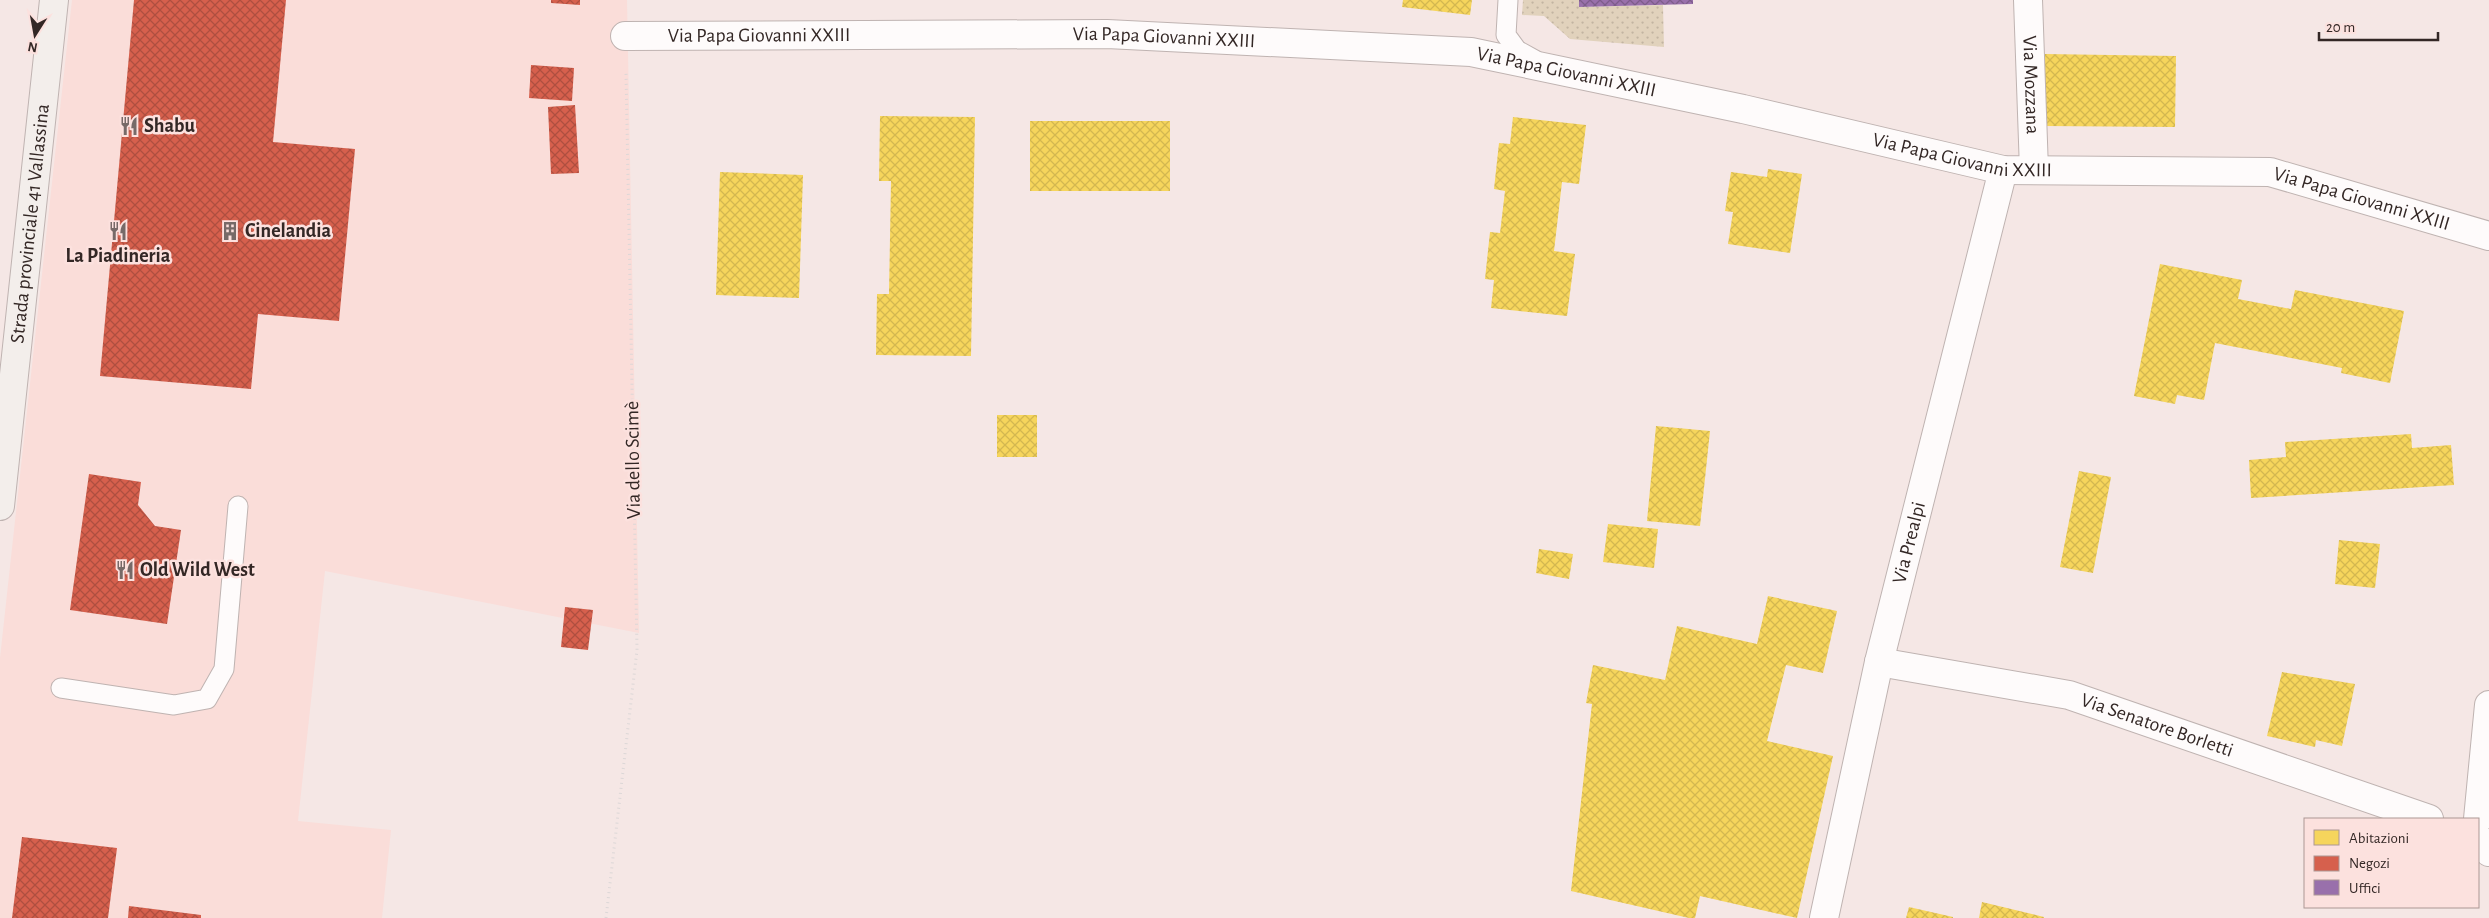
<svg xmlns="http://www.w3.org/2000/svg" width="2489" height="918" font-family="'Alegreya Sans',sans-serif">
<defs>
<pattern id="grass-dots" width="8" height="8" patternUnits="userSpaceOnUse" patternTransform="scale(1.25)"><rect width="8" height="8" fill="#e1d2bc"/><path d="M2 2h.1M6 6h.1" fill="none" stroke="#c2b4a1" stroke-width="1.8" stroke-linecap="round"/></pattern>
<pattern id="homes-cross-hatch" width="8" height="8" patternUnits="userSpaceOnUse" patternTransform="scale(1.25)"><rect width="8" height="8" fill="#f6d55c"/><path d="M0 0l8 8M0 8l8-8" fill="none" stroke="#d3b750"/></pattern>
<pattern id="shops-cross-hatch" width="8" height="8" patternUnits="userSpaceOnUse" patternTransform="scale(1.25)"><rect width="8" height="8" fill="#d6604d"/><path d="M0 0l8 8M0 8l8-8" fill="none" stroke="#ae4f40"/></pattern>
<pattern id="offices-cross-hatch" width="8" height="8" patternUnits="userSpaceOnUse" patternTransform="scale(1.25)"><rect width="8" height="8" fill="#9970ab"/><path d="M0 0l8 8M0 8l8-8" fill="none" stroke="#7d5c8b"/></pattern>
</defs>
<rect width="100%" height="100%" fill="#f5e7e5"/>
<!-- built -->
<path fill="#faddd9" d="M72 0H627L639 633 325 571 298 821 391 830 382 918H0V658Z"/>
<!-- grass -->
<path fill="url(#grass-dots)" d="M1523 0H1579L1580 7 1663 5 1664 47 1570 39 1544 16 1522 15Z"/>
<!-- homes -->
<path fill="url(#homes-cross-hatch)" d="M1403 0H1472L1470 15 1402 7Z
M2045 54 2176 56 2175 127 2044 126Z
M880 116 975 117 971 356 876 355 877 294H889L891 181H879Z
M1513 117 1586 125 1579 184 1562 182 1554 251 1575 254 1567 316 1491 308 1494 280 1485 279 1490 232 1500 233 1505 191 1494 189 1499 143 1510 144Z
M1030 121H1170V191H1030Z
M1768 169 1802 174 1790 253 1728 244 1733 212 1725 211 1731 172 1767 177Z
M720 172 803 175 799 298 716 295Z
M2160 264 2242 280 2238 299 2291 309 2295 290 2404 311 2390 383 2341 373 2342 368 2215 343 2204 400 2177 395 2175 404 2134 396Z
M997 415H1037V457H997Z
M1656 426 1710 431 1700 526 1647 521Z
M2411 434 2412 448 2451 445 2454 485 2251 498 2249 460 2286 457 2285 442Z
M2079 471 2111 477 2093 573 2060 567Z
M1608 524 1658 529 1654 568 1603 562Z
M2339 540 2380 544 2375 588 2335 584Z
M1539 549 1573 554 1569 579 1536 573Z
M1768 596 1837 611 1823 673 1786 665 1767 741 1833 756 1797 918 1700 896 1695 918H1689L1571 891 1592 704 1586 703 1593 665 1665 680 1677 626 1757 644Z
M2282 672 2355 684 2342 746 2316 740 2315 747 2267 736Z
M1982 902 2044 917V918H1979Z
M1909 907 1953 917V918H1906Z"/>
<!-- shops -->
<path fill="url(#shops-cross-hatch)" d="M134 0H286L273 142 355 149 339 321 258 314 251 389 100 376Z
M551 0H580V5L551 3Z
M531 65 574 68 572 101 529 98Z
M575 105 579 173 551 174 548 107Z
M89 474 141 482 138 505 155 526 181 530 167 624 70 610Z
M565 607 593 610 588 650 561 647Z
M22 837 117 848 108 918H12Z
M129 906 201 915V918H128Z"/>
<!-- offices -->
<path fill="url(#offices-cross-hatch)" d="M1579 0H1693V4L1579 7Z"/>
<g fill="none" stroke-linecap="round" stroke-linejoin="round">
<!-- service casing -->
<g stroke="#bfb3b1" stroke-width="21">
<path id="service" d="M1508 0 1506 35 1517 50 1535 60
M61 688 174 705 207 699 224 669 238 506"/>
</g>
<!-- minor casing -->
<g stroke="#bfb3b1" stroke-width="30">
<g id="minor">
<path id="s1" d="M2028 0 2034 170"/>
<path id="s2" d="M625 36 1107 34 1471 52 1743 109 2003 170 2270 172 2489 236"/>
<path id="s3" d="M1879 662 2069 695 2429 819"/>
<path d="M2478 819 2489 705"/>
<path d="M2478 838 2489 852"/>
<path id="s4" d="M1824 918 1879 662 2003 170"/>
</g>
</g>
<!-- secondary casing -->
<g stroke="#bfb3b1" stroke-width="30">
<g id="secondary">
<path id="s5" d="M0 506 54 0"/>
</g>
</g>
<!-- path -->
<path stroke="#dcd7d7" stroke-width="3" stroke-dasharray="1 4" stroke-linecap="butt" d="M606 918 637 650 626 71"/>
<!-- service -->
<use href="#service" stroke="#fefbfb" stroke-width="19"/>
<!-- minor -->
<use href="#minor" stroke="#fefbfb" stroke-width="28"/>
<!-- secondary -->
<use href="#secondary" stroke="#f3eeeb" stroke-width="28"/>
</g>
<!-- icons -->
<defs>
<g id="restaurant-bare" transform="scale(1.5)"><path d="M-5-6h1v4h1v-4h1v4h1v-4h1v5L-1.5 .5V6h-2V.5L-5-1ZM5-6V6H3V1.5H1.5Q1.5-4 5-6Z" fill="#776a68" stroke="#fce1de" stroke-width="2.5" paint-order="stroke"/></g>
<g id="building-bare" transform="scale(1.5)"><path d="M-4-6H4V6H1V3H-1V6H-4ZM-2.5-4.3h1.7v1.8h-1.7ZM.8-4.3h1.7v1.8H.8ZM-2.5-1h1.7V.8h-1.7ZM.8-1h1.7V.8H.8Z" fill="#776a68" stroke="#fce1de" stroke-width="2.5" paint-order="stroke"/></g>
</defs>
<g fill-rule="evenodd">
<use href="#restaurant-bare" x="129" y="126"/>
<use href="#restaurant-bare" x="118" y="231"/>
<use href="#building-bare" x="230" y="231"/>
<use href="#restaurant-bare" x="125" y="570"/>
</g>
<g text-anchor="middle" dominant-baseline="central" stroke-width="5" stroke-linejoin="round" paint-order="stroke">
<!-- street labels -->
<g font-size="20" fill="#332725" stroke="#fce1de">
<text stroke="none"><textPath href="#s2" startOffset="134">Via Papa Giovanni XXIII</textPath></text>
<text stroke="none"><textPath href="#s2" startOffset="539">Via Papa Giovanni XXIII</textPath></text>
<text stroke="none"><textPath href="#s2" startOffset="944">Via Papa Giovanni XXIII</textPath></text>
<text stroke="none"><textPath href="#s1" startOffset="85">Via Mozzana</textPath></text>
<text stroke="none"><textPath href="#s2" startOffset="1349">Via Papa Giovanni XXIII</textPath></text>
<text stroke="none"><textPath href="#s2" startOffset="1754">Via Papa Giovanni XXIII</textPath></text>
<text stroke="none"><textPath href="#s5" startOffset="284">Strada provinciale 41 Vallassina</textPath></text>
<text transform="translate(633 460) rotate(-91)">Via dello Scimè</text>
<text stroke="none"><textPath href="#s4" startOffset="385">Via Prealpi</textPath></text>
<text stroke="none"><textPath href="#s3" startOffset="286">Via Senatore Borletti</textPath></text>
</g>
<!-- poi labels -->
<g font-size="20" font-weight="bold" fill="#332725" stroke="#fce1de" text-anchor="start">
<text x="144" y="126">Shabu</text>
<text x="245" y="231">Cinelandia</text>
<text x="118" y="256" text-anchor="middle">La Piadineria</text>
<text x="140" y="570">Old Wild West</text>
</g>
</g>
<!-- legend -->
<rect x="2304" y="818" width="175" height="90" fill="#fce1de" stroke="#ac9794"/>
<rect x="2314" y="830" width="25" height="15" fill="#f6d55c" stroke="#ac9794"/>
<text x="2349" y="843" font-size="15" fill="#332725">Abitazioni</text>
<rect x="2314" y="856" width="25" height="15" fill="#d6604d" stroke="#ac9794"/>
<text x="2349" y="868" font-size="15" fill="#332725">Negozi</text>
<rect x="2314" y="880" width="25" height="15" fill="#9970ab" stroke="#ac9794"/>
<text x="2349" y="893" font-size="15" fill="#332725">Uffici</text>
<!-- north arrow -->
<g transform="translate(35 35) rotate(191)" stroke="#fce1de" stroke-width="4" paint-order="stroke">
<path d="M0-4L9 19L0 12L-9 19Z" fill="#332725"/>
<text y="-8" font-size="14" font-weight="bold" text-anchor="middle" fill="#332725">N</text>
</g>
<!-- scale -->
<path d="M2319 32v8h119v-8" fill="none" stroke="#332725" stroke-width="2.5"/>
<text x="2326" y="32" font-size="15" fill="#332725" stroke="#fce1de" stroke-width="4" paint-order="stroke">20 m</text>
</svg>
